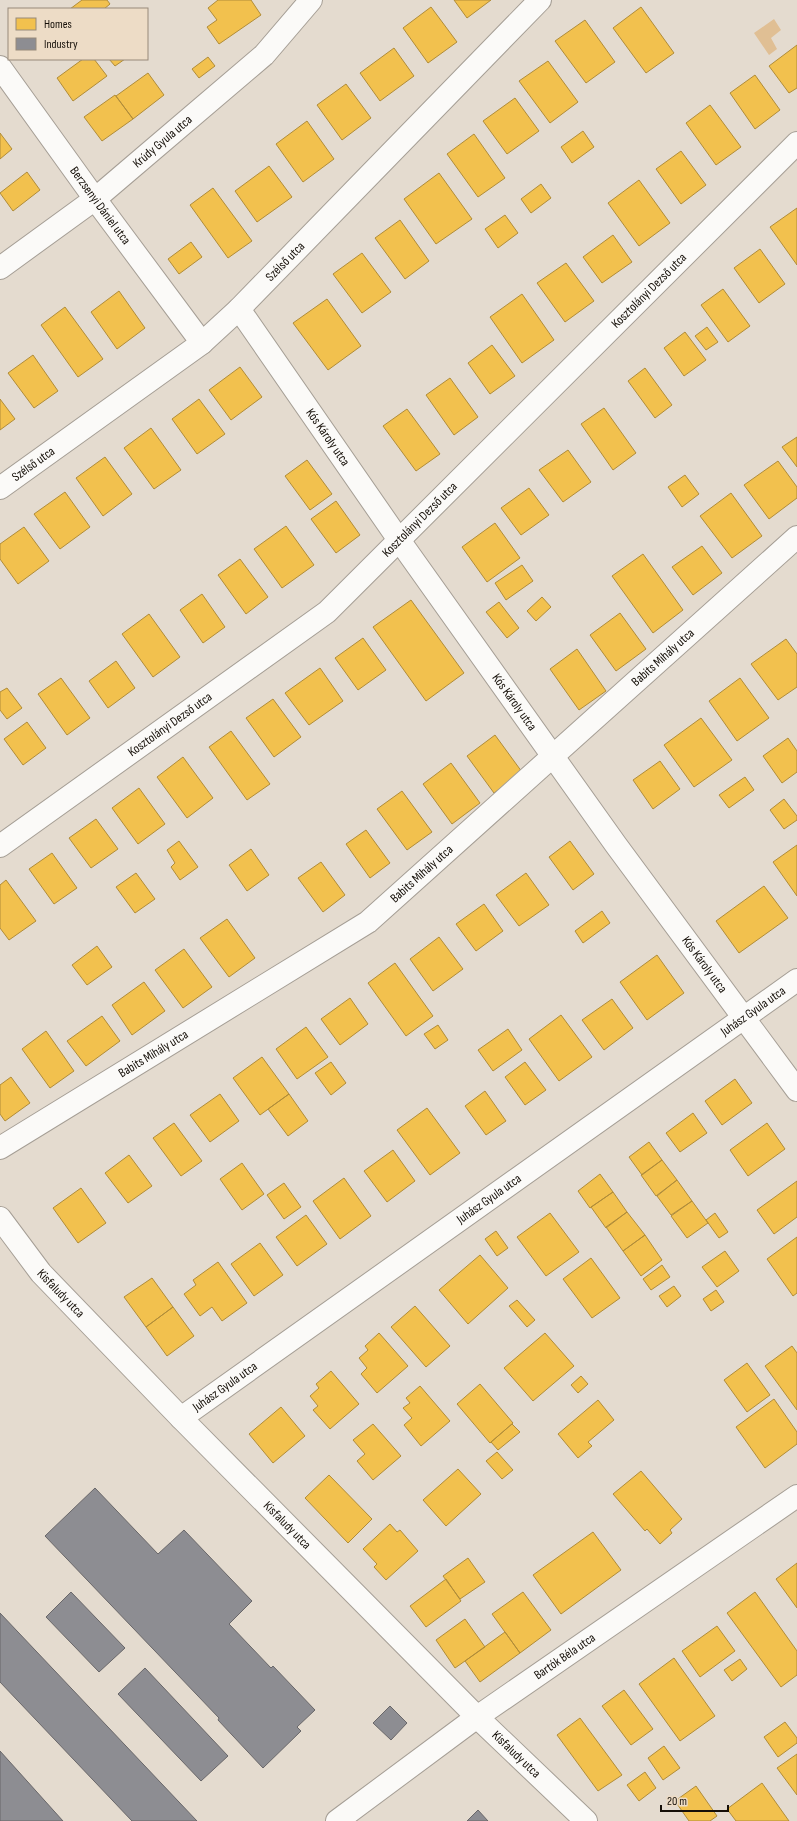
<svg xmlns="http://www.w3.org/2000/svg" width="797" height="1821" font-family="'Sofia Sans Condensed',sans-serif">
<rect width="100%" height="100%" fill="#e4dbcf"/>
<!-- water -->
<path fill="#e0bf94" d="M774 19 781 30 771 38 777 49 769 55 754 33Z"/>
<!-- homes -->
<path fill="#f2c14e" stroke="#b08c39" d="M82 0H107L110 4 104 9H70Z
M218 0H251L261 15 219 44 207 27 217 20 208 8Z
M454 0H491L467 18Z
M431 7 457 42 428 63 403 28Z
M641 7 674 53 646 73 613 28Z
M585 20 615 62 586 83 555 41Z
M797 45V88L789 93 769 66Z
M394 48 414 76 380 101 360 73Z
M208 57 215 66 199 78 192 69Z
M83 59H94L107 76 73 101 57 78Z
M109 59H125L115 66Z
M548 61 578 102 550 123 519 81Z
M148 73 164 95 133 119 116 96Z
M755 75 780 110 755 129 730 93Z
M346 84 371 118 342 140 317 105Z
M115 95 133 119 102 141 84 117Z
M515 98 539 131 507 154 483 121Z
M710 105 741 147 716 165 686 123Z
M307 121 334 159 303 182 276 144Z
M583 131 594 147 572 163 561 147Z
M0 133 12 149 0 159Z
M474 134 505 178 478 197 447 154Z
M681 151 706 185 681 204 656 169Z
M269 166 292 197 257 222 235 191Z
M27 172 40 190 13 211 0 193Z
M439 173 472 219 436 244 404 199Z
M639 180 670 223 639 246 608 203Z
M541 184 551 198 531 213 521 199Z
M213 188 252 241 228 258 190 205Z
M797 208V265L770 227Z
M505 215 518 233 498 248 485 229Z
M400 220 429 261 405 279 375 238Z
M613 235 632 262 602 283 583 257Z
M191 242 202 257 179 274 168 259Z
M760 249 785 284 759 303 734 268Z
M362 253 391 292 362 313 333 274Z
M566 263 594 301 565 322 537 283Z
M723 289 750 326 728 342 701 305Z
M119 291 145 328 117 349 91 312Z
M522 294 554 340 522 363 490 317Z
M327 299 361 346 328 370 293 323Z
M65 307 103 359 78 377 41 325Z
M707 327 718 342 706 350 695 336Z
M685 332 706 360 684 376 664 348Z
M492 345 515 376 490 394 468 363Z
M33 355 58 391 34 408 8 373Z
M240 367 262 397 231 420 209 390Z
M645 368 672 405 655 418 628 381Z
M450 378 478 417 454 435 426 395Z
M0 399 15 419 0 430Z
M199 399 225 434 197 454 172 419Z
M604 408 636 453 613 470 581 424Z
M407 409 440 454 416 471 383 426Z
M151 428 181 470 154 489 124 448Z
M797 437V467L782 447Z
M568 450 591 482 563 502 539 470Z
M105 457 132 494 103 516 76 478Z
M307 460 332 494 310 510 285 476Z
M778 461 797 487V498L769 519 744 485Z
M685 475 699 494 682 507 668 487Z
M529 488 549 515 521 535 501 508Z
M65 492 90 527 60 549 34 514Z
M731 493 762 536 732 558 700 516Z
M336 501 360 535 336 553 311 519Z
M495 523 520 558 487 582 462 547Z
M286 526 314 565 282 588 254 549Z
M24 527 49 561 18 584 0 559V544Z
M702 546 722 573 693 595 672 567Z
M643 554 683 610 653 633 612 576Z
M240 559 268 597 246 614 218 575Z
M522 565 533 581 506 600 495 583Z
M202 594 225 627 203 643 180 610Z
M542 597 551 607 536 621 527 611Z
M411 600 464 673 426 701 373 627Z
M499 602 519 628 507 638 486 612Z
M620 613 646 649 616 671 590 635Z
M149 614 180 657 153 677 122 634Z
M363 638 386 670 358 690 335 658Z
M786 639 797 654V687L778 700 751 664Z
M577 649 606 691 579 710 550 669Z
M116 661 135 688 108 708 89 681Z
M320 668 343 701 309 725 285 693Z
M61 678 90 718 67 735 38 694Z
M740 678 769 718 737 741 709 701Z
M7 688 22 708 7 719 0 710V692Z
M273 699 301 737 274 757 246 718Z
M701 718 732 760 694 787 664 745Z
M27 722 46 748 23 765 4 739Z
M231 731 270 784 247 800 209 747Z
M495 735 522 772 494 793 467 756Z
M788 738 797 751V772L782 783 763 756Z
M183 757 213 798 187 818 157 777Z
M660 761 680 789 653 809 633 780Z
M451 763 480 803 452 824 423 784Z
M745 777 754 790 729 808 719 795Z
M139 788 165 824 138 844 112 808Z
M402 791 432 832 407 850 377 809Z
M784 799 797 816V820L784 829 770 810Z
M96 819 118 849 91 868 69 838Z
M366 830 390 863 370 878 346 844Z
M179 841 198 867 180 880 171 867 175 863 167 850Z
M570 841 594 874 573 890 549 857Z
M797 845V896L773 862Z
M251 849 269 875 247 891 229 865Z
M52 853 77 888 54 904 29 869Z
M321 862 345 895 323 912 298 878Z
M136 873 155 899 135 913 116 887Z
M526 873 549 905 519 926 496 895Z
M6 880 36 921 9 940 0 928V885Z
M764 886 788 918 739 953 716 921Z
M484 904 503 931 476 951 456 924Z
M602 911 610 923 583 943 575 931Z
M227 919 255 958 229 977 200 938Z
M439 937 463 969 433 991 410 959Z
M97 946 112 967 87 985 72 965Z
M184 949 212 987 183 1008 155 970Z
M657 955 684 993 647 1020 620 982Z
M395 963 433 1016 406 1036 368 983Z
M144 982 165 1011 132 1035 112 1005Z
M350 998 368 1024 340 1045 321 1019Z
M612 999 633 1028 604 1050 582 1020Z
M561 1015 592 1057 559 1081 529 1039Z
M102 1016 120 1041 86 1066 67 1041Z
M438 1025 448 1040 435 1049 424 1034Z
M306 1027 328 1057 297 1079 276 1049Z
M508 1029 522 1050 493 1071 478 1050Z
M46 1031 74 1071 50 1088 22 1049Z
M262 1057 289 1094 260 1115 233 1078Z
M331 1062 346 1083 331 1095 315 1073Z
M525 1062 546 1090 525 1105 505 1077Z
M11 1077 30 1103 5 1121 0 1114V1085Z
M735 1079 752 1103 722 1125 705 1101Z
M485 1091 506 1121 486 1135 465 1106Z
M220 1094 239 1121 210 1142 190 1115Z
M289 1094 308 1121 288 1136 268 1109Z
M427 1108 460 1153 430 1175 397 1130Z
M693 1113 707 1133 680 1152 666 1133Z
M174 1123 202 1161 181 1176 153 1138Z
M767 1123 785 1149 748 1176 730 1150Z
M649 1142 662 1160 642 1175 629 1157Z
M393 1150 415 1181 387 1202 364 1171Z
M129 1155 152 1186 128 1203 105 1173Z
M662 1160 677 1180 656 1196 641 1175Z
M242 1163 264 1194 242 1210 220 1179Z
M600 1174 613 1192 590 1208 578 1191Z
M344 1178 371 1216 340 1239 313 1201Z
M677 1180 692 1201 671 1215 657 1196Z
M797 1181V1217L774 1234 757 1210Z
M284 1183 301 1207 284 1219 267 1195Z
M81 1188 106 1223 78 1243 53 1208Z
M613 1192 627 1212 606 1228 591 1207Z
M692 1201 708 1223 687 1238 671 1216Z
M627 1212 645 1235 623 1251 606 1227Z
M550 1213 579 1252 546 1276 517 1237Z
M715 1213 728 1232 719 1238 706 1220Z
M306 1215 327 1244 297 1266 276 1237Z
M496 1231 508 1248 497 1256 485 1239Z
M645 1235 662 1260 641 1276 623 1251Z
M797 1237V1293L793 1296 767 1259Z
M260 1243 283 1275 254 1296 231 1264Z
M725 1251 739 1271 717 1287 702 1267Z
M480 1255 508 1288 468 1324 439 1290Z
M591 1258 620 1298 592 1318 563 1279Z
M218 1262 247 1303 222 1321 212 1307 200 1316 184 1294 196 1285 193 1280Z
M662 1265 670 1277 651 1290 643 1279Z
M152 1278 173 1307 146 1327 124 1297Z
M674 1286 681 1296 667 1307 659 1296Z
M716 1290 724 1302 711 1311 703 1299Z
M517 1300 535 1320 527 1327 509 1306Z
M415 1306 450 1346 426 1367 391 1327Z
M173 1307 194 1336 167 1356 146 1327Z
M379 1333 408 1366 377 1393 361 1374 367 1368 359 1358 368 1350 365 1346Z
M545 1333 574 1366 533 1401 504 1368Z
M792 1346 797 1353V1410L765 1366Z
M747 1363 770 1395 747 1412 724 1380Z
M331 1371 359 1404 330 1429 313 1410 318 1406 310 1396 319 1388 316 1384Z
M581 1376 588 1384 578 1393 571 1385Z
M480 1384 513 1423 490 1443 457 1404Z
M420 1386 450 1421 421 1446 404 1425 412 1418 403 1408 410 1403 406 1398Z
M774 1399 797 1432V1444L765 1468 736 1427Z
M598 1400 614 1420 588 1442 592 1446 578 1458 558 1434Z
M281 1407 305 1436 273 1463 249 1434Z
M373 1424 401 1456 373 1480 357 1461 365 1454 353 1440Z
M512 1424 520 1432 498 1450 491 1442Z
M497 1452 513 1470 502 1479 486 1461Z
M458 1469 481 1494 446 1526 423 1500Z
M641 1471 682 1519 670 1530 672 1533 660 1544 647 1529 645 1531 613 1494Z
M329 1475 372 1519 348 1543 305 1498Z
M390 1524 397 1532 400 1530 418 1551 386 1580 374 1567 377 1564 363 1549Z
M593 1532 621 1570 561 1614 533 1575Z
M468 1558 485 1582 460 1599 443 1576Z
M797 1563V1608L776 1579Z
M446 1579 461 1601 426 1627 410 1606Z
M523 1592 551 1630 520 1653 492 1614Z
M755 1592 797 1651V1675L781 1687 727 1613Z
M465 1619 485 1647 455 1668 436 1640Z
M717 1626 735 1651 700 1677 682 1651Z
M505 1632 520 1653 480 1682 465 1661Z
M674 1658 715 1716 680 1741 639 1684Z
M740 1659 747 1669 732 1681 724 1670Z
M624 1690 653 1729 631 1745 602 1706Z
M580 1718 622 1775 598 1791 557 1735Z
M785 1722 797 1738V1743L778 1757 764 1737Z
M664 1746 680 1768 663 1780 648 1758Z
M797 1754V1795L777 1768Z
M645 1772 656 1788 639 1801 627 1785Z
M762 1783 789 1821H736L727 1809Z
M696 1786 717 1816 710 1821H689L675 1801Z"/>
<!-- industry -->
<path fill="#8d8d92" stroke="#696769" d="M95 1488 158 1554 184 1530 252 1601 229 1624 271 1668 273 1666 315 1710 297 1727 301 1731 263 1768 218 1720 219 1718 45 1536Z
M71 1592 125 1648 99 1672 46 1617Z
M0 1613 197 1821H132L0 1682Z
M145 1668 228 1756 201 1781 118 1694Z
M390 1706 407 1723 391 1740 373 1723Z
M0 1751 63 1821H0Z
M478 1810 488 1821H467Z"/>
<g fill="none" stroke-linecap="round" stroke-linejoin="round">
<!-- minor casing -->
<g stroke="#a59e95" stroke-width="24">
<g id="minor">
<path id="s1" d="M0 67 95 199 202 343"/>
<path id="s2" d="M0 268 95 199 264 55 311 0"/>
<path id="s3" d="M239 309 399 540 616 845 797 1090"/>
<path id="s4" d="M0 488 202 343 239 309 540 0"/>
<path id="s5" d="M0 846 327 612 797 143"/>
<path id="s6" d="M0 1148 368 922 797 537"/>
<path id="s7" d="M0 1218 41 1273 181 1418 477 1717 586 1821"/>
<path id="s8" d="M181 1418 797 980"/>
<path id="s9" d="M337 1821 477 1717 797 1496"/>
</g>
</g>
<!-- minor -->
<use href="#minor" stroke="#fbfaf8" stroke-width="22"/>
</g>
<g text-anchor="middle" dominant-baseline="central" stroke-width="4" stroke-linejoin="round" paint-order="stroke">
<!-- street labels -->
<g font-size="13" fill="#150f08" stroke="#eddcc6">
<text stroke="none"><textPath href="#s2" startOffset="206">Krúdy Gyula utca</textPath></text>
<text stroke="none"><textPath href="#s1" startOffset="171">Berzsenyi Dániel utca</textPath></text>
<text stroke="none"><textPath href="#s4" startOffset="365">Szélső utca</textPath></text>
<text stroke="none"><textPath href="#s5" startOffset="857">Kosztolányi Dezső utca</textPath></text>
<text stroke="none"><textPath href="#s3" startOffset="156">Kós Károly utca</textPath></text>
<text stroke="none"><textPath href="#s4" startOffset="41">Szélső utca</textPath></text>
<text stroke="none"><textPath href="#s5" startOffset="533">Kosztolányi Dezső utca</textPath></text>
<text stroke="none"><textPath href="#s6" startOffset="828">Babits Mihály utca</textPath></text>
<text stroke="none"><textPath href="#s3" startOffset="480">Kós Károly utca</textPath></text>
<text stroke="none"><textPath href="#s5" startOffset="209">Kosztolányi Dezső utca</textPath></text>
<text stroke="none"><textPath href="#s6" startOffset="504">Babits Mihály utca</textPath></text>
<text stroke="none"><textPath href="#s3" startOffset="804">Kós Károly utca</textPath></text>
<text stroke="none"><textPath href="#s8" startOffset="702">Juhász Gyula utca</textPath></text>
<text stroke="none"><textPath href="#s6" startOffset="180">Babits Mihály utca</textPath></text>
<text stroke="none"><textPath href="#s8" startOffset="378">Juhász Gyula utca</textPath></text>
<text stroke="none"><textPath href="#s7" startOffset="97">Kisfaludy utca</textPath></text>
<text stroke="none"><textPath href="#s8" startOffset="54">Juhász Gyula utca</textPath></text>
<text stroke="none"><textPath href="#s7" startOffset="421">Kisfaludy utca</textPath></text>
<text stroke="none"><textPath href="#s9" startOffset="281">Bartók Béla utca</textPath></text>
<text stroke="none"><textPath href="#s7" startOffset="745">Kisfaludy utca</textPath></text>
</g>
</g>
<!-- legend -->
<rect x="8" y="8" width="140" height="52" fill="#eddcc6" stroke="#978a7a"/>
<rect x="16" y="18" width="20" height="12" fill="#f2c14e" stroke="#978a7a"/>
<text x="44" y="28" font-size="12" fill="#150f08">Homes</text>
<rect x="16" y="38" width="20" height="12" fill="#8d8d92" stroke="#978a7a"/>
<text x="44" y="48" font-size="12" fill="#150f08">Industry</text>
<!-- scale -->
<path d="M661 1805v6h67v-6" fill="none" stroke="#150f08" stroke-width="2"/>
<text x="667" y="1805" font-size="12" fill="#150f08" stroke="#eddcc6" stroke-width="3" paint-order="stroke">20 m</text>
</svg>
